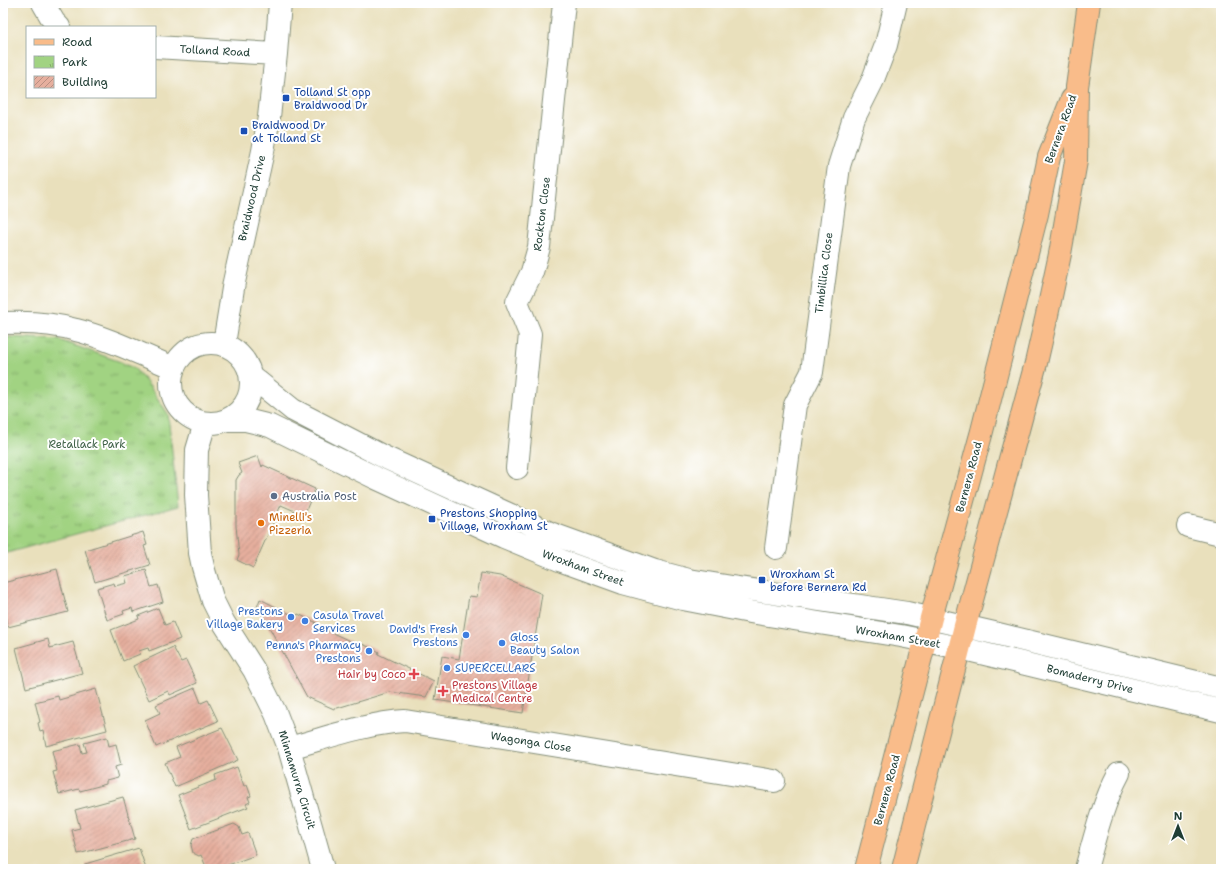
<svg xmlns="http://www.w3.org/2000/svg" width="1224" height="872" font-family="'Shantell Sans',sans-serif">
<defs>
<pattern id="park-tufts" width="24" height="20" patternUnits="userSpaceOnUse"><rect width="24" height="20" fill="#a1d382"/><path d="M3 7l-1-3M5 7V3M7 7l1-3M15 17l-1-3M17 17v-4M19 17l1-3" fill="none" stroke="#83ac6b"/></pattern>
<pattern id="building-hatch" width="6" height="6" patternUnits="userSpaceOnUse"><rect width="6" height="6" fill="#e6af9e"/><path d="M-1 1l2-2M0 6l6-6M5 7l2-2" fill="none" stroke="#ba9082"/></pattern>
</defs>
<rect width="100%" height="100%" fill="#fff"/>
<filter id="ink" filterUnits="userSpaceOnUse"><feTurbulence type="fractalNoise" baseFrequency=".025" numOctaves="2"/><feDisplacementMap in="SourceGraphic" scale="8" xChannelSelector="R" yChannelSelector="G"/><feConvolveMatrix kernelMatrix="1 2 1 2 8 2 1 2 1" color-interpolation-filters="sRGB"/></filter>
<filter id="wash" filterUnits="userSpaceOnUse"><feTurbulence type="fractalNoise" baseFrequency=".012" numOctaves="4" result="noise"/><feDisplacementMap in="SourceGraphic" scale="16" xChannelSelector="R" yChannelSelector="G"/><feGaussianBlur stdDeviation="0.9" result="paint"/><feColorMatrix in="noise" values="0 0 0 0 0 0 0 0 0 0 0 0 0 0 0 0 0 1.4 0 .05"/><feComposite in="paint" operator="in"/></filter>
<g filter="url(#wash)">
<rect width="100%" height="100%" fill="#e9e0bc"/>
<!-- park -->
<path fill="url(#park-tufts)" stroke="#60885b" d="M10 337 59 340 121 362 135 369 148 384 168 414 178 506 3 554V338Z"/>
<g id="blocks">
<!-- building -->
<path fill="url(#building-hatch)" d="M258 456 262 467 263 465 315 489 304 515 281 505 253 568 237 560 239 555 236 526V480L239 475 242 473 238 463Z
M143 532 147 545 144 546 150 565 95 582 85 550Z
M57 569 68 612 8 627 3 609V583Z
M146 570 151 587 158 585 163 602 133 612 132 608 123 611 124 614 107 620 97 588 114 583 115 586 127 583 125 576Z
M481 573 500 576 542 594 523 713 435 700 442 656 459 659 469 596 477 597Z
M260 599 296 617 298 614 315 622H316L315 625 361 646 362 644 376 650 379 652 378 654 434 681 426 697 390 692 334 709 307 697 261 612 256 610Z
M158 608 165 625 173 622 180 639 149 651 148 648 139 651 140 654 123 661 111 630 139 619 138 616Z
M48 639 50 648 73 642 82 673 26 688 16 648Z
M173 647 181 662 186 660 197 683 170 695 168 691 149 700 133 666Z
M195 688 201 703 208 700 218 721 156 747 145 720 160 713 156 705Z
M96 689 107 730 46 746 43 730 40 731 38 723 40 722 35 702 58 696 59 700Z
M222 728 238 760 175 787 165 763 180 757 176 747Z
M107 737 109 746 116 744 121 765 115 767 118 778 106 781V784L80 791 79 789 59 794 53 772 57 771 52 751 80 744 82 753 87 752 84 743Z
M237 767 244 786 247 785 251 796 248 797 250 802 246 804 248 807 191 829 178 795 216 780 215 775Z
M123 797 135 839 78 854 72 830 80 828 75 810Z
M234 824 239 827 242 835 248 833 256 855 217 869H207L201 855 199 856 193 853 191 845 193 839Z
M139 848 146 869H86L85 864Z"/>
</g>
</g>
<g filter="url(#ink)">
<use href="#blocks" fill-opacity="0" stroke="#848e78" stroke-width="1"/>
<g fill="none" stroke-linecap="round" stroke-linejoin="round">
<!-- minor casing -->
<g stroke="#848e78" stroke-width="24">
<path id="minor" d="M43 3 54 22 59 27
M155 47 276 54
M3 323C27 322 53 323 76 330 109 338 142 355 174 368
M171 383a40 40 0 1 1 80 0a40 40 0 1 1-80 0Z
M224 344 234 282 263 151 269 117 276 54 280 3
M251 376 293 410 384 457 550 533 655 571 689 580 732 587 907 613 994 633 1221 688
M228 420H246L270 426 376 478 504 537 562 561 623 583 683 599 750 612 901 636 960 648 1221 711
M205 423 197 450 196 495 200 553 203 567 213 601 224 623 254 670 276 714 289 748 323 869
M517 468 530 334 517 302 532 272 539 247 564 3
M1188 526 1221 534
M776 548 795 405 812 372 839 166 854 118 872 82 886 45 896 3
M289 748C326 738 367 723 405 721L774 781
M1086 869C1095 836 1103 803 1119 773"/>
</g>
<!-- major casing -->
<g stroke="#848e78" stroke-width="24">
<path id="major" d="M866 869 931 618 982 431 1037 214 1049 157 1072 99
M903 869 965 626 1036 363 1047 315 1060 254 1076 161 1077 87 1089 3"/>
</g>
<!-- minor -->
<use href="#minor" stroke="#fff" stroke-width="22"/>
<!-- major -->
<use href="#major" stroke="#f9bc8a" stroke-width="22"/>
</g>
</g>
<!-- markers -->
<g fill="#1a4fb4" stroke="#fff" stroke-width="1.5">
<rect x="282" y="94" width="8" height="8" rx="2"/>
<rect x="240" y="127" width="8" height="8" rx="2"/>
<rect x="428" y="515" width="8" height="8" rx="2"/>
<rect x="758" y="576" width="8" height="8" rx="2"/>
</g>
<circle fill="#5c6f8a" stroke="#fff" stroke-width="1.5" cx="274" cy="496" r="4"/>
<circle fill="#e8710a" stroke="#fff" stroke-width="1.5" cx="261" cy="523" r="4"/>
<g fill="#3f7fe0" stroke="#fff" stroke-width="1.5">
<circle cx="291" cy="617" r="4"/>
<circle cx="305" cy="621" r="4"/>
<circle cx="466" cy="635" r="4"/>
<circle cx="502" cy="643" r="4"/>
<circle cx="369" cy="651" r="4"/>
<circle cx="447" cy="668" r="4"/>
</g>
<g fill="#e0444e" stroke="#fff" stroke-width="1.5">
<path d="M412 668h4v4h4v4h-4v4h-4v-4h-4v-4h4z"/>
<path d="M441 685h4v4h4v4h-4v4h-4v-4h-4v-4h4z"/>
</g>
<g text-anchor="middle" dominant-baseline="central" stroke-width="4" stroke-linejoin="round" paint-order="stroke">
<!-- street labels -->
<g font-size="11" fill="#1f3d34" stroke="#fff">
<text transform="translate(215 51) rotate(3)">Tolland Road</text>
<text transform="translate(1061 129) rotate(-70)">Bernera Road</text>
<text transform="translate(252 198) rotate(-77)">Braidwood Drive</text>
<text transform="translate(542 214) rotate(-83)">Rockton Close</text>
<text transform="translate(824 273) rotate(-83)">Timbillica Close</text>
<text transform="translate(969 477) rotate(-75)">Bernera Road</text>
<text transform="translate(583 568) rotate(20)">Wroxham Street</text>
<text transform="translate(898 637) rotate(10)">Wroxham Street</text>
<text transform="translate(1090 679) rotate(14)">Bomaderry Drive</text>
<text transform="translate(531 742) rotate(9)">Wagonga Close</text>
<text transform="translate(297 780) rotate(73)">Minnamurra Circuit</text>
<text transform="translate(887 790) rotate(-75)">Bernera Road</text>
</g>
<!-- transit labels -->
<g font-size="11" fill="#164399" stroke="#fff" text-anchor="start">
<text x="294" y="92">Tolland St opp<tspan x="294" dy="13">Braidwood Dr</tspan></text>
<text x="252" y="125">Braidwood Dr<tspan x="252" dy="13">at Tolland St</tspan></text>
<text x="440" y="513">Prestons Shopping<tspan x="440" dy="13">Village, Wroxham St</tspan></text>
<text x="770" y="574">Wroxham St<tspan x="770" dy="13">before Bernera Rd</tspan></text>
</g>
<!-- park labels -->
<g font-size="11" fill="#406248" stroke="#fff">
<text x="87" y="444">Retallack Park</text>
</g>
<!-- service labels -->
<g font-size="11" fill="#4e5e75" stroke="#fff" text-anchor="start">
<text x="282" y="496">Australia Post</text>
</g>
<!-- food labels -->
<g font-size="11" fill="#c56008" stroke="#fff" text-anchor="start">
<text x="269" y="517">Minelli's<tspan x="269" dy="13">Pizzeria</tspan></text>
</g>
<!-- shop labels -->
<g font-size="11" fill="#366cbe" stroke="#fff" text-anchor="end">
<text x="283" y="611">Prestons<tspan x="283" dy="13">Village Bakery</tspan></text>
<text x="313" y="615" text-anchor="start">Casula Travel<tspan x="313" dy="13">Services</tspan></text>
<text x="458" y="629">David's Fresh<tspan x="458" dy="13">Prestons</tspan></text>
<text x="510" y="637" text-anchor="start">Gloss<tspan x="510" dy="13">Beauty Salon</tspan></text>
<text x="361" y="645">Penna's Pharmacy<tspan x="361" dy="13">Prestons</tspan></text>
<text x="455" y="668" text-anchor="start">SUPERCELLARS</text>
</g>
<!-- health labels -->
<g font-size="11" fill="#be3a42" stroke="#fff" text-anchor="end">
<text x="406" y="674">Hair by Coco</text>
<text x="452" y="685" text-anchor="start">Prestons Village<tspan x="452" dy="13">Medical Centre</tspan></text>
</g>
</g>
<!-- margin -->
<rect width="1224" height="872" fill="none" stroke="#fff" stroke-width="16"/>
<!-- legend -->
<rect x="26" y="26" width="130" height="72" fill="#ffffff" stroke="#a5b1ae"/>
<rect x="34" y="39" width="20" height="6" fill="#f9bc8a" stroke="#a5b1ae"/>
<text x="62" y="46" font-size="12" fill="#1f3d34">Road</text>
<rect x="34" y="56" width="20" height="12" fill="url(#park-tufts)" stroke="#a5b1ae"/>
<text x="62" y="66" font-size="12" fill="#1f3d34">Park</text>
<rect x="34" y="76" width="20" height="12" fill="url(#building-hatch)" stroke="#a5b1ae"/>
<text x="62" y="86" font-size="12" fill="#1f3d34">Building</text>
<!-- north arrow -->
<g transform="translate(1178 826)" stroke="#ffffff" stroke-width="3" paint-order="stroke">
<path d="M0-3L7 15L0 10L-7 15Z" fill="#1f3d34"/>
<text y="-6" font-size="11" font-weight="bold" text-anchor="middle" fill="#1f3d34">N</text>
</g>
</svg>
